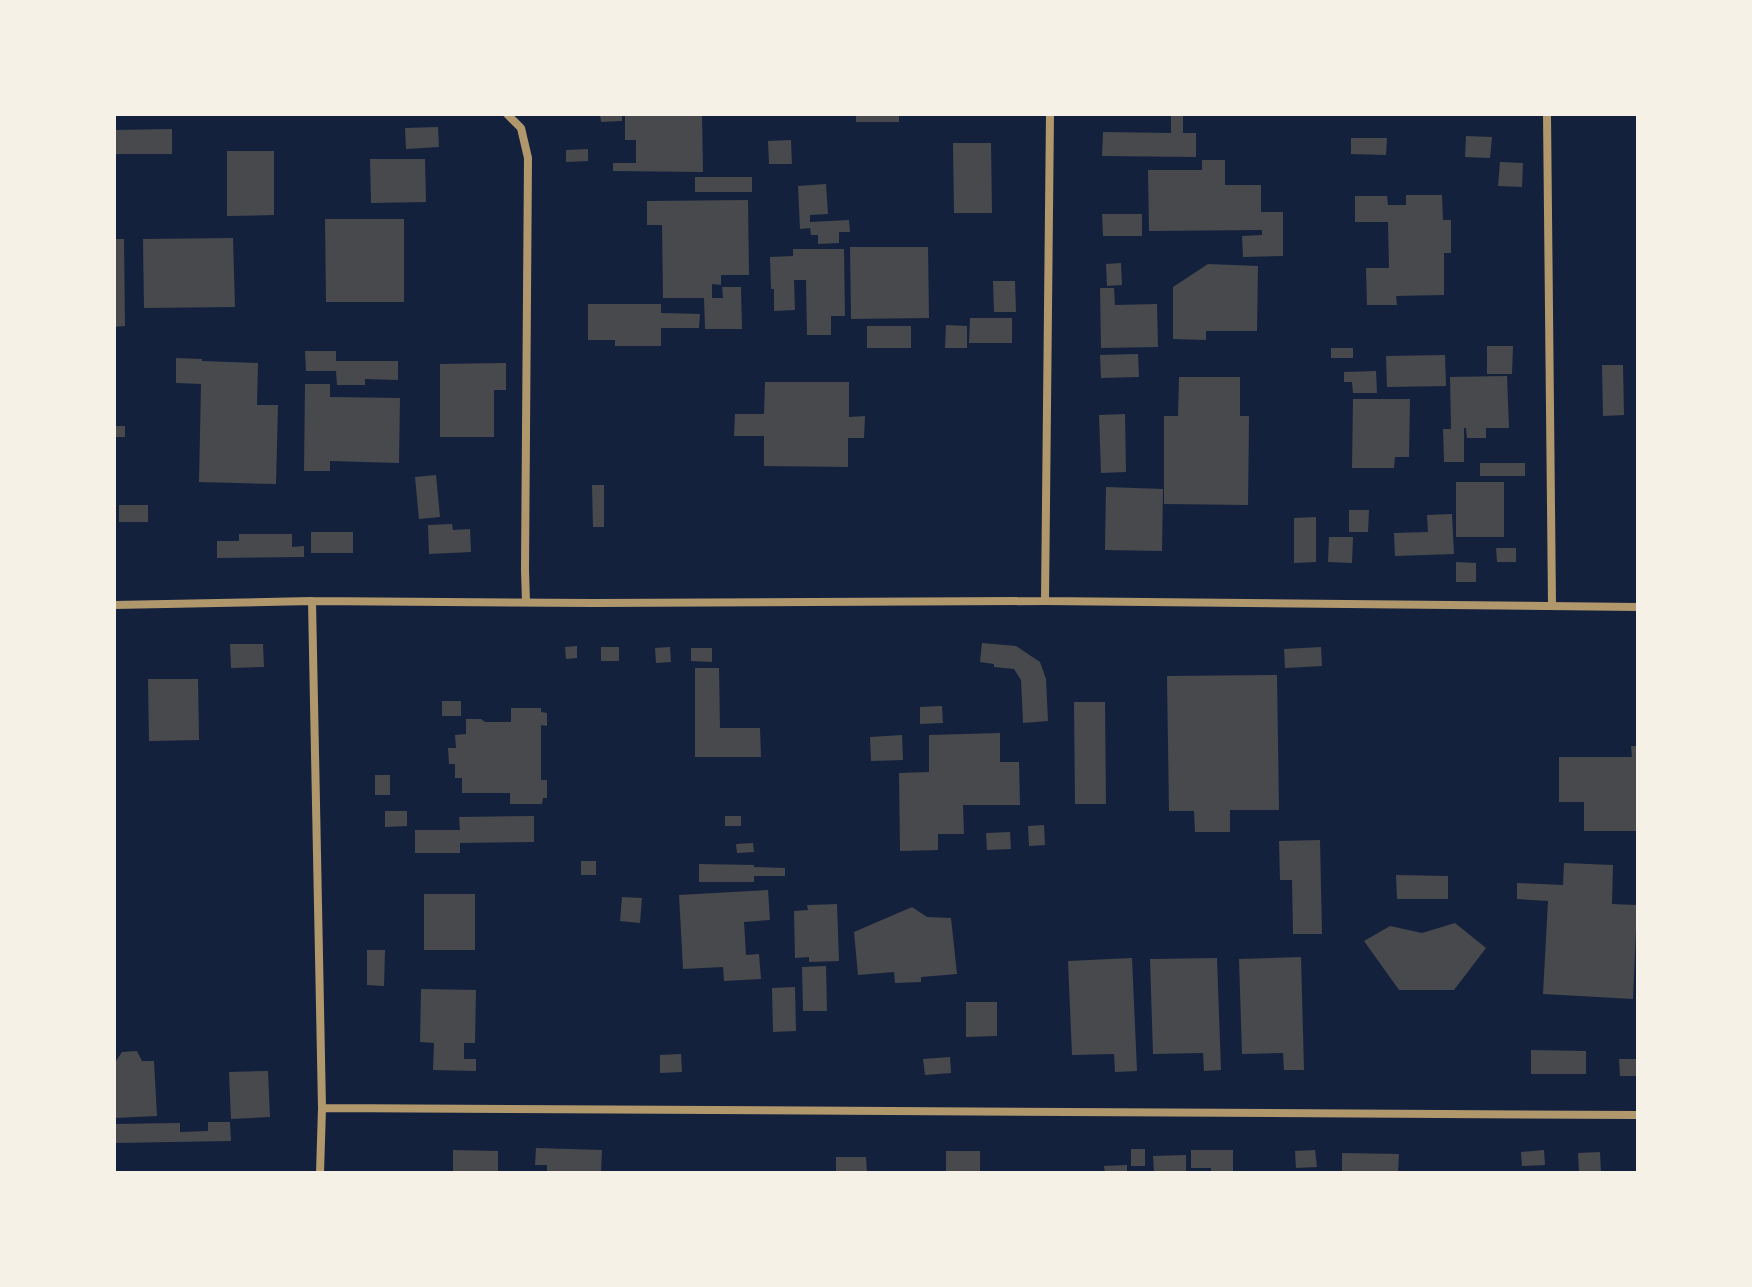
<svg xmlns="http://www.w3.org/2000/svg" width="1752" height="1287" font-family="'Nunito Sans',sans-serif">
<rect width="100%" height="100%" fill="#14213d"/>
<!-- building -->
<path fill="#48494c" d="M600 114H622V121L601 122Z
M856 114H899V122H856Z
M1171 114H1183V133H1196V157L1102 156 1103 132 1171 133Z
M625 116H702L703 172 613 171V163H636V140H625Z
M438 127 439 147 406 149 405 128Z
M172 129V154H114V130Z
M1466 136 1492 137 1490 158 1465 157Z
M1351 138H1387L1386 155 1351 154Z
M791 140 792 164H769L768 141Z
M953 143H991L992 213H954Z
M588 149V161L566 162V150Z
M227 151H274V215L227 216Z
M370 159H425L426 202 371 203Z
M1202 160H1225V185H1261V212H1283V256L1243 257 1242 236 1262 235V230L1149 231 1148 170H1202Z
M1500 162 1523 163 1522 187 1498 186Z
M695 177H752V192H695Z
M826 184 828 214 810 215V222L849 220 850 232H839V243L818 244V235H811L810 228 800 229 798 186Z
M1406 195H1442L1443 220H1451V253H1444V295L1396 296 1397 305H1367L1366 268H1389L1388 222H1355V196H1387L1388 205H1406Z
M748 200 749 275H721V285L712 284V298H723L722 287H741L742 329H705L704 298H663L662 225H647V201Z
M1102 214H1142V236H1103Z
M325 219H404V302H326Z
M233 238 235 307 144 308 143 239Z
M114 239H124L125 326 114 327Z
M850 247H928L929 318 851 319Z
M793 249H844L845 316H831V335H807L806 280H794L795 310 774 311V289H771L770 257 793 256Z
M1121 263 1122 285 1107 286 1106 264Z
M1208 264 1258 266 1257 331H1206V340L1173 339V287Z
M993 281H1015L1016 312H994Z
M1100 288H1114L1115 305 1157 304 1158 347 1101 348Z
M588 304H661V313L700 314 699 328H661V346H615V340H588Z
M970 318H1012V343H969Z
M946 325 967 326V348H945Z
M867 326H911V348H867Z
M1487 346H1513L1512 374H1487Z
M1331 348H1353V358H1331Z
M305 351H336V361H398V380L365 379V385H337L336 371H306Z
M1138 354 1139 377 1101 378 1100 355Z
M1445 355 1446 386 1387 387 1386 356Z
M176 358 202 359V361L258 363 257 405H278L276 484 199 482 201 384 176 383Z
M506 363V390H494V437H440V364Z
M1602 365H1623L1624 415 1603 416Z
M1376 371 1377 393H1353L1352 382H1344V372Z
M1507 376 1509 428H1486V438H1467L1466 428H1464V462H1444L1443 429H1451L1450 377Z
M1179 377H1240V416H1249L1248 505 1164 504V416H1178Z
M765 382H849V417L865 416 864 438H848V467L764 466V436H734L735 414H764Z
M305 384H330V397L400 398 399 463 330 461V471H304Z
M1353 399H1410L1409 457H1395L1394 468H1352Z
M1125 414 1126 472 1101 473 1099 415Z
M114 426H125V437H114Z
M1480 463H1525V476H1480Z
M436 475 440 517 419 519 415 477Z
M1456 482H1504V537H1456Z
M592 485H604V527H593Z
M1106 487 1163 489 1162 551 1105 550Z
M119 505H148V522H119Z
M1349 510H1369L1368 532H1349Z
M1452 514 1454 554 1395 556 1394 533 1428 532 1427 515Z
M1316 517V562L1294 563V518Z
M452 524 453 530 470 529 471 552 429 554 428 525Z
M311 532H353V553H311Z
M239 534H292V547L304 546V557L217 558V541H239Z
M1329 537H1353L1352 563 1328 562Z
M1496 548H1516V562H1497Z
M1456 562 1476 563V582H1456Z
M982 643 1016 646 1040 662 1046 679 1048 721 1023 723 1021 680 1014 669 994 667V664L980 662Z
M230 644H263L264 667 231 668Z
M577 646V658L566 659 565 647Z
M601 647H619V661H601Z
M670 647 671 662 656 663 655 648Z
M1321 647 1322 666 1285 668 1284 649Z
M691 648H712V662L691 661Z
M695 668H719L720 728H760L761 757H695Z
M1277 675 1279 810H1230V832H1195L1194 811H1169L1167 676Z
M148 679H198L199 740 149 741Z
M442 701H461V716H442Z
M1074 702H1105L1106 804H1075Z
M942 706 943 723 920 724V707Z
M511 708H541V712L547 713V726L541 725V780H547V798H543L542 804H510V793H462V778H455V764H449L448 748H456L455 735 466 734V719H481L485 722H511Z
M1000 733V762H1019L1020 805H963L964 834H938V850L900 851 899 773 929 772V735Z
M902 735 903 760 871 761 870 737Z
M1631 746H1638V831H1584V802H1559V757H1632Z
M375 775H390V795H375Z
M385 811H407V826L385 827Z
M534 816V842L460 843V853H415V830H460L459 817Z
M725 816H741V826H725Z
M1044 825 1045 845 1029 846 1028 826Z
M1010 832 1011 849 987 850 986 833Z
M1320 840 1322 934H1293L1292 880H1280L1279 841Z
M753 843 754 852 737 853 736 844Z
M581 861H596V875H581Z
M1564 863 1613 865 1612 904 1637 905 1633 999 1543 994 1548 901 1517 899V883L1563 885Z
M699 864 754 865V867L785 868V876H754V882H699Z
M1396 875 1448 876V899H1397Z
M768 890 770 920 744 922 746 955 759 954 761 979 724 981 723 967 683 969 679 895Z
M424 894H475V950H424Z
M622 897 642 898 640 923 620 921Z
M837 904 839 961 809 962V957L795 958 794 911 808 910 807 905Z
M912 907 927 917 951 918 957 974 921 977V982L895 983 894 972 858 975 854 932Z
M1455 923 1486 948 1454 990H1399L1364 941 1390 926 1422 933Z
M367 950H385L384 986 367 985Z
M1301 957 1304 1070H1284L1283 1053 1242 1054 1239 959Z
M1132 958 1137 1071 1115 1072 1114 1054 1072 1055 1068 961Z
M1217 958 1221 1070 1204 1071 1203 1053 1153 1054 1150 959Z
M826 966 827 1011H803L802 967Z
M795 987 796 1031 773 1032 772 988Z
M421 989 476 990 475 1043H464V1059H476V1071L433 1070 434 1043 420 1042Z
M966 1002H997V1036L966 1037Z
M1531 1050 1586 1051V1074H1531Z
M137 1051 142 1061H154L157 1116 114 1118V1061H116L122 1052Z
M681 1054 682 1072 660 1073V1055Z
M950 1057 951 1073 925 1075 923 1059Z
M1619 1059H1638V1076H1620Z
M268 1071 270 1117 231 1119 229 1072Z
M208 1122H230L231 1141 114 1143V1124L180 1123V1132L208 1131Z
M536 1148 602 1150 601 1173H547V1165H535Z
M1131 1149H1145V1166H1131Z
M453 1150 498 1151V1172L453 1171Z
M1191 1150H1233V1173H1211V1168H1191Z
M1315 1150 1317 1167 1296 1168 1295 1151Z
M1544 1150 1545 1165 1522 1166 1521 1152Z
M946 1151H980V1171H946Z
M1600 1152 1601 1173H1579L1578 1153Z
M1342 1153 1399 1154 1398 1173 1342 1172Z
M1186 1155V1173H1154L1153 1156Z
M836 1157H866L867 1173H836Z
M1127 1165V1173H1105L1104 1166Z"/>
<g fill="none" stroke-linecap="round" stroke-linejoin="round">
<!-- minor -->
<path stroke="#b1986c" stroke-width="8" d="M507 114 521 128 528 158 525 570 526 602
M1547 114 1552 605
M312 601 322 1108 320 1173
M1045 601 1050 114
M114 605 312 601 594 603 1045 601 1638 607
M322 1108 1638 1115"/>
</g>
<!-- border -->
<rect width="1752" height="1287" fill="none" stroke="#f6f1e7" stroke-width="232"/>
</svg>
